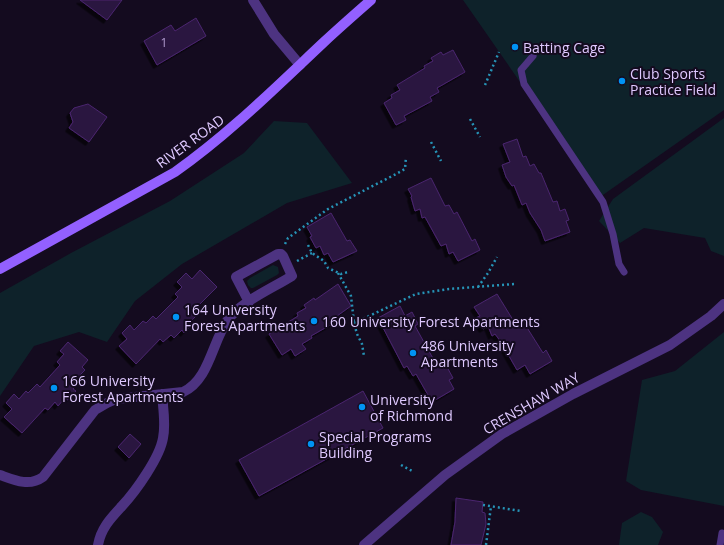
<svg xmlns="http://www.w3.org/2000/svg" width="724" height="545" font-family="'Open Sans',sans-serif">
<defs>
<filter id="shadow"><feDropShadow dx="-3.5" dy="3.5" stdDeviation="0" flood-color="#0009"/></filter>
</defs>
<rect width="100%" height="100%" fill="#140b1f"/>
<!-- green -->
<path fill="#0e222a" d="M463 0H724V110L600 197Z
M724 118V256L711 251 705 238 644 228 620 243 599 221 613 199Z
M274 121 307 123 352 183 287 203 182 264 135 301 107 342 79 332 34 346 0 396V293L71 253 170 201 244 153Z
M273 265 278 267 279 273 277 275 253 288H251L248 285 247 281 250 278Z
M724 332V506L641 490 626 481 642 380 675 371Z
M641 512 652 517 663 532 658 545H619L622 523Z"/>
<!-- building -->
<path fill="#2c1641" stroke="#4a266f" filter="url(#shadow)" d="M80 0H122L107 20Z
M196 18 206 36 157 65 144 41 171 25 175 31Z
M453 50 465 72 437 88 439 92 430 97 432 101 404 116 406 120 396 125 384 103 392 98 391 95 400 90 397 85 425 68 424 66 433 61 431 58 441 52 443 55Z
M88 104 107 117 89 142 69 128 73 122 70 113 74 108Z
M517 139 523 157 526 156 530 166 534 164 539 173H541L553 202 557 201 560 211 565 209 569 220 566 221 570 232 545 241 541 230 530 213 526 203 522 205 514 185 512 186 506 177 502 165 510 162 503 144Z
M431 178 445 206 449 205 454 214 457 212 472 241 475 239 480 250 458 261 453 252 449 254 446 244 441 246 430 226 425 217 422 218 420 209 415 211 411 197 412 196 408 189Z
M331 213 347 241 350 240 357 251 333 262 328 253 324 255 320 246 316 248 310 237 312 236 307 227Z
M200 270 217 287 193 311 197 315 190 322 193 324 184 333 182 330 174 338 171 335 163 342 160 339 136 364 119 346 127 339 122 333 130 325 134 330 143 321 146 323 153 316 156 319 178 297 175 294 182 287 177 282 186 273 192 279Z
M338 284 351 306 337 316 339 320 311 336 312 338 302 344 306 349 295 356 291 349 282 355 269 334 298 316 297 313 306 308 304 305 314 298 315 300Z
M497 294 513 320 516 319 521 328 526 326 543 353 546 350 552 361 530 374 525 365 517 370 501 342 495 334 492 336 488 326 483 329 476 318 480 316 474 307Z
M400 306 405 316 412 312 418 324 415 326 435 362 438 360 444 369 447 367 453 378 449 380 454 389 432 402 416 374 413 376 407 366 404 368 378 318Z
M68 342 88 360 82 367 85 370 77 378 80 381 73 389 76 391 68 400 65 398 58 406 55 402 48 410 45 408 22 433 4 417 12 409 6 403 14 394 19 399 26 391 28 393 37 384 40 387 60 365 57 362 64 354 60 351Z
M363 391 383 428 259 496 239 460Z
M130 434 141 444 129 458 118 447Z
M456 498 483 502 482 512 485 513 486 524 481 545H451L455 522Z"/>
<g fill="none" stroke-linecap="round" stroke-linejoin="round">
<!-- path -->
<path stroke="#2694b7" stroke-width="2.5" stroke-dasharray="2 3" stroke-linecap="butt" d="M485 85 499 52
M470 119 480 137
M431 142 441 161
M285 244 288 238 328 209 398 173 405 169 406 157
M308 245 312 253 324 261 328 268 341 274 348 272
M297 261 312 253
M338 273 351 296 354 323 357 334 362 344 364 356
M478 287 488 273 497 257
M354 323 416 294 449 289 515 284
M401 465 414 472
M483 505 521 511
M486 545 491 506"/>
<!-- lane -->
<path stroke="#4d3381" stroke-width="7" d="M533 56 521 70 524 84 603 202 613 234 619 264 624 272
M720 545 722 533"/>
<!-- street -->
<path stroke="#4d3381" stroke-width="10" d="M253 0 274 34 300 65
M0 475C14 480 29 487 43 477L95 410 107 403 116 399 183 392C209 380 212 343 227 321 240 302 273 288 292 276L283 256 281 254H278L236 277 249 302
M98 545C101 528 111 518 122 506 136 491 160 457 163 438 166 424 163 408 162 394
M364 545 445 475 502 434 573 394 670 345 711 316 724 304"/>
<!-- secondary -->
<path stroke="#9360ff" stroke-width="10" d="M0 269 175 172C229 134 276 87 324 42 339 28 355 14 371 0"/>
</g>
<!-- markers -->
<g fill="#0093f4" stroke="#140b1f" stroke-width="1.5">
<circle cx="515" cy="47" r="4"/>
<circle cx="622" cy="81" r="4"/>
<circle cx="176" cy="317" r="4"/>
<circle cx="314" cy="321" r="4"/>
<circle cx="413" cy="353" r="4"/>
<circle cx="54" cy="388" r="4"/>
<circle cx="362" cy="407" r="4"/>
<circle cx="311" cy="444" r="4"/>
</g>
<g text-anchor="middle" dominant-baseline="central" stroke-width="4" stroke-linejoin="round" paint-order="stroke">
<!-- number labels -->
<g font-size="12" fill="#b29cd0">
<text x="164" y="42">1</text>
</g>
<!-- poi labels -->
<g font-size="14" fill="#dfc9ff" stroke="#140b1f" text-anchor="start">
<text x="523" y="47">Batting Cage</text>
<text x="630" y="73">Club Sports<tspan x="630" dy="16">Practice Field</tspan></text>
<text x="184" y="309">164 University<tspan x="184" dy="16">Forest Apartments</tspan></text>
<text x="322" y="321">160 University Forest Apartments</text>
<text x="421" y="345">486 University<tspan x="421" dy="16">Apartments</tspan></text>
<text x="62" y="380">166 University<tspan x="62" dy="16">Forest Apartments</tspan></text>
<text x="370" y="399">University<tspan x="370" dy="16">of Richmond</tspan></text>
<text x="319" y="436">Special Programs<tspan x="319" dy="16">Building</tspan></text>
</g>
<!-- street labels -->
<g font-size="14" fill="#dfc9ff" stroke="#140b1f">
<text transform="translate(190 141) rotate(-36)">RIVER ROAD</text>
<text transform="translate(531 403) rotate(-30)">CRENSHAW WAY</text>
</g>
</g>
</svg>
